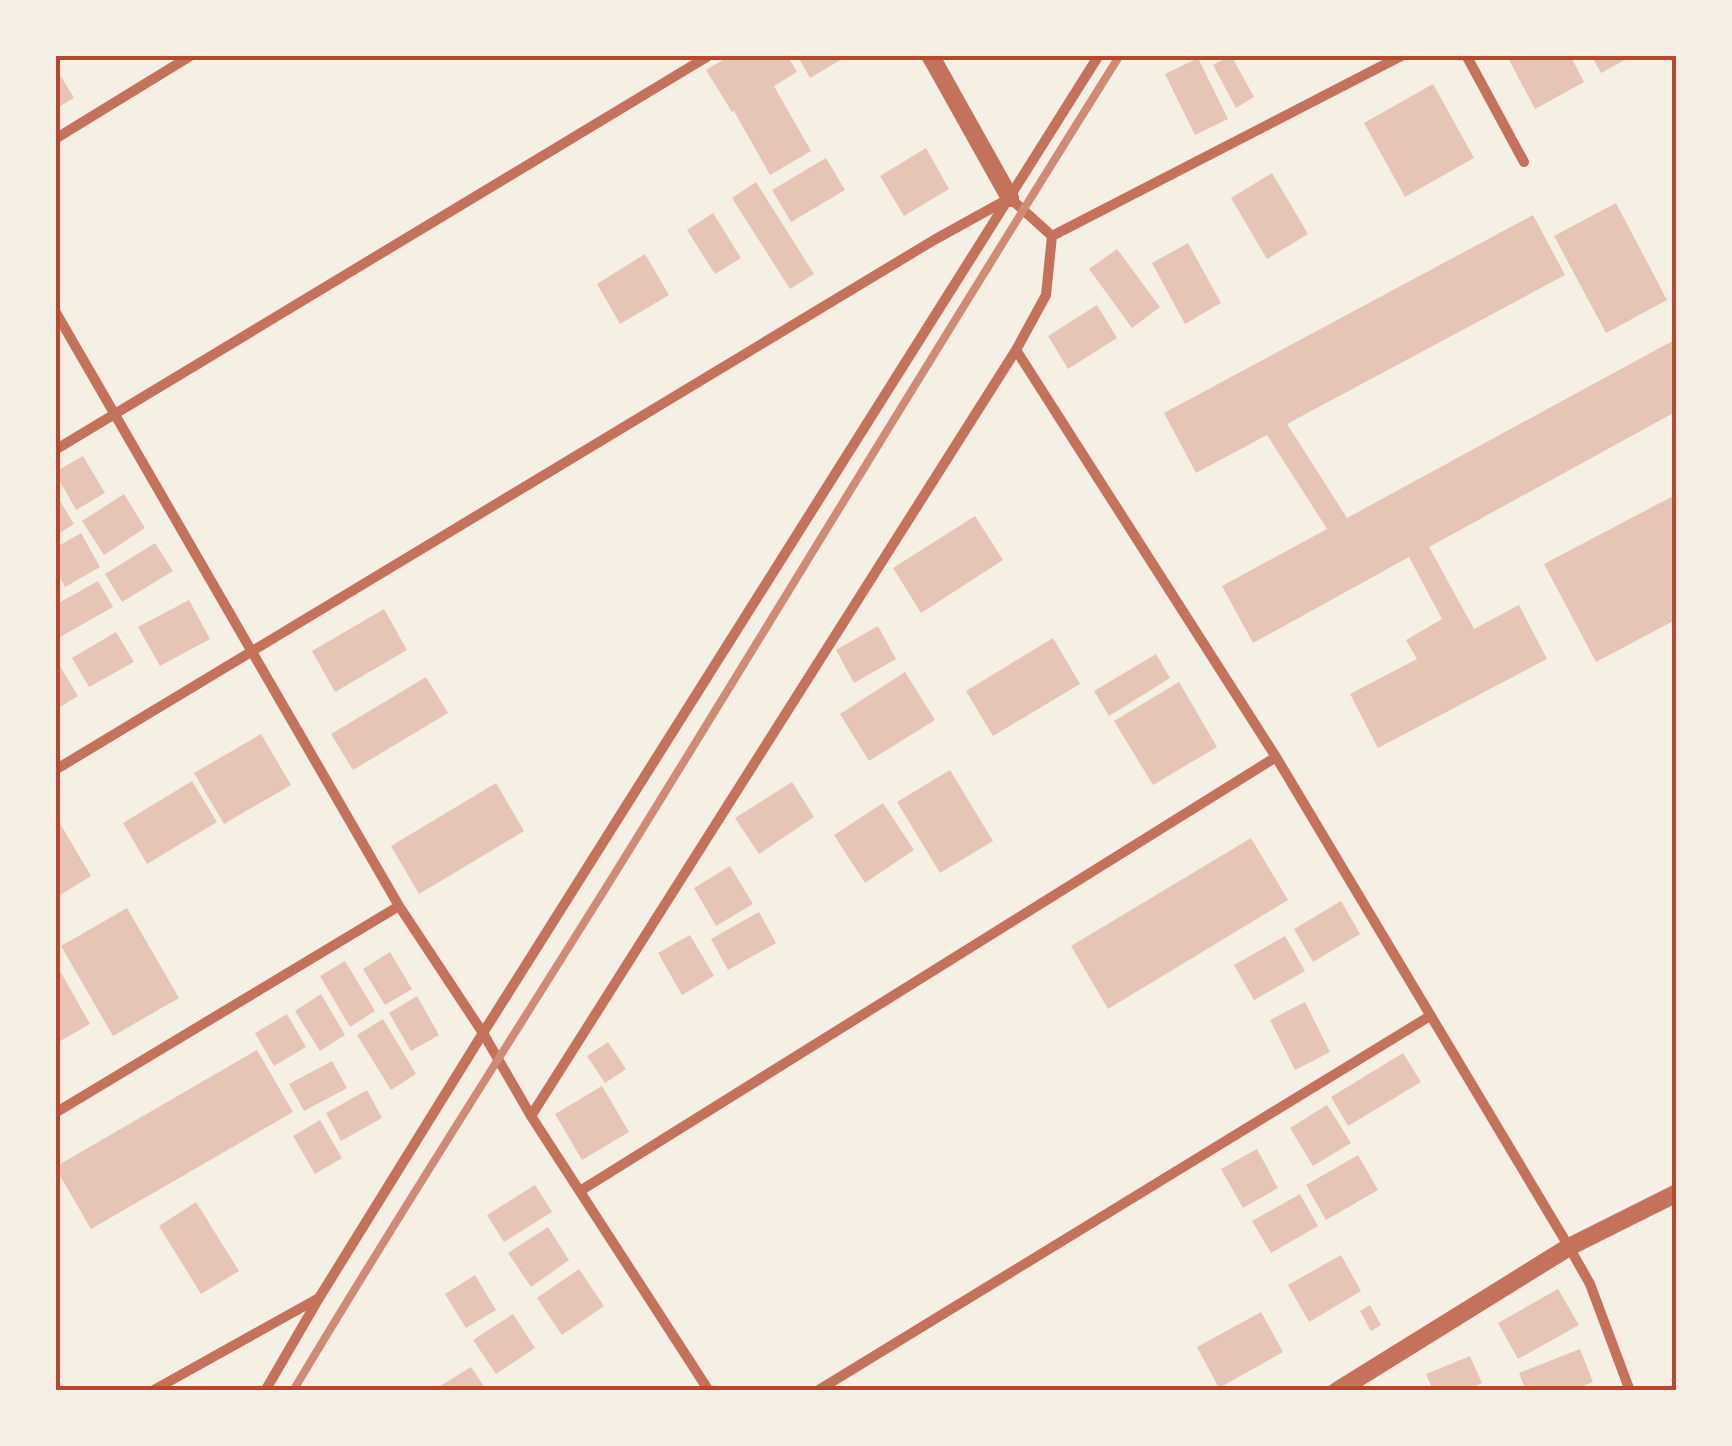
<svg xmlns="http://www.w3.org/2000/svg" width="1732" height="1446" font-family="Rubik,sans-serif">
<rect width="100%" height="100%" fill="#f6efe4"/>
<!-- building -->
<path fill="#e6c5b7" d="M731 55H787L797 72 774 86 811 151 770 175 734 111 732 112 706 70Z
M797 55H849L810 78Z
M1231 55 1254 97 1236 108 1213 65Z
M1515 55H1570L1584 82 1535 109 1508 58Z
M1591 55H1634L1601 73Z
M1198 58 1228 119 1195 135 1165 74Z
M60 75 74 98 55 109V79Z
M1433 84 1474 158 1405 197 1364 123Z
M926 148 949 189 904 216 880 176Z
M826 158 845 190 791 222 772 190Z
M1272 173 1308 234 1267 259 1231 198Z
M756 182 814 274 790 289 732 198Z
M1616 203 1667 300 1606 333 1554 236Z
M713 213 741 258 715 274 687 230Z
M1533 215 1565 275 1287 424 1347 518 1676 339 1677 411 1429 547 1474 629 1519 605 1547 659 1378 748 1350 694 1417 659 1406 640 1442 619 1409 557 1253 643 1222 586 1327 529 1267 435 1196 473 1164 413Z
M1188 243 1221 303 1185 324 1152 263Z
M1117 249 1160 307 1132 328 1089 269Z
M645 254 669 295 620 324 597 284Z
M1097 305 1117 338 1068 369 1048 336Z
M83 456 105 493 76 510 55 472Z
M55 493 74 524 55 536Z
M124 494 145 528 104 555 82 521Z
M1677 494V619L1596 662 1544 564Z
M975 516 1003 560 921 613 893 568Z
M81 533 100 567 65 587 55 568V548Z
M155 543 173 571 122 602 105 574Z
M98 581 113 607 60 637 55 628V605Z
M189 600 210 639 160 666 138 627Z
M384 609 407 650 335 692 312 651Z
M878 626 896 659 854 683 836 650Z
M116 632 134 662 89 687 72 658Z
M1053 638 1080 684 993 736 966 691Z
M1156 654 1170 678 1109 716 1094 691Z
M55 658 78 696 55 710Z
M905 672 935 720 869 761 840 714Z
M426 677 448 713 353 770 331 734Z
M1179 682 1217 747 1153 785 1114 721Z
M261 734 291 785 224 824 194 773Z
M950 770 993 841 940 873 897 802Z
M192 781 217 822 147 864 123 823Z
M792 782 814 817 759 854 735 818Z
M496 783 524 831 419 894 391 846Z
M883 803 914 850 865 883 834 835Z
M55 815 91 876 55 898Z
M1251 838 1288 900 1108 1009 1071 946Z
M730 866 753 904 716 926 694 888Z
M1341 901 1360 934 1313 962 1294 929Z
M127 908 179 998 113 1036 61 946Z
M759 912 776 943 728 970 711 939Z
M690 935 714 976 682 995 658 953Z
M1285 936 1305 971 1254 1000 1234 965Z
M390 952 412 989 385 1005 363 969Z
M345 961 375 1011 350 1027 320 976Z
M55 962 90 1024 55 1044Z
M321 994 345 1035 320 1051 295 1011Z
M417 996 439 1035 411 1051 389 1013Z
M1305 1002 1330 1052 1295 1070 1270 1020Z
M287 1014 306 1047 274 1066 255 1033Z
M383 1019 416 1074 391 1090 357 1035Z
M608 1042 626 1069 605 1083 587 1056Z
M257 1050 293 1112 91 1229 55 1167Z
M1403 1053 1421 1082 1348 1126 1331 1097Z
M332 1061 347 1088 304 1111 289 1084Z
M602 1086 629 1132 582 1160 555 1114Z
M367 1090 382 1118 341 1141 326 1113Z
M1327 1105 1351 1143 1313 1166 1290 1128Z
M320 1120 342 1158 315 1174 293 1136Z
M1257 1149 1278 1188 1243 1208 1221 1169Z
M1358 1155 1378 1190 1326 1220 1306 1185Z
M535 1185 552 1212 504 1242 487 1215Z
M1300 1194 1318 1226 1271 1253 1252 1221Z
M196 1202 239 1271 201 1294 159 1226Z
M548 1227 569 1260 531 1287 508 1253Z
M1341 1255 1361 1291 1309 1322 1288 1285Z
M579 1269 604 1306 562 1335 537 1298Z
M475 1275 496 1310 466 1328 445 1294Z
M1558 1289 1579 1325 1518 1359 1498 1323Z
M1370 1305 1381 1325 1371 1331 1360 1311Z
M1261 1312 1283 1352 1219 1388 1197 1347Z
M513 1314 535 1348 496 1374 473 1340Z
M1580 1349 1593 1382 1571 1391H1526L1519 1373Z
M1470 1356 1482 1383 1463 1391H1433L1426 1374Z
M471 1367 487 1391H432Z"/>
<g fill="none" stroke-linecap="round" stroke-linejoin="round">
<!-- minor -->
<path stroke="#c5725c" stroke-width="10" d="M1466 55 1524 162
M55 139 192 55
M1052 236 1403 55
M55 311 399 906 483 1033 531 1116 709 1391
M1016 350 1276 757 1569 1247 1590 1284 1630 1391
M55 450 710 55
M55 770 934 240 1010 198 1052 236
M55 1113 399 906
M531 1116 1016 350 1046 295 1052 236
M580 1191 1276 757
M152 1391 317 1299
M265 1391 319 1298 483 1033 1099 55
M817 1391 1430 1016"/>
<!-- tertiary -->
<path stroke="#c5725c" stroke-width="18" d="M930 55 1010 198
M1337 1391 1569 1247 1677 1193"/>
<!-- rail -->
<path stroke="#cf8b77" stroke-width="8" d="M293 1391C406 1201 527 1016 643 828 802 570 959 311 1120 55"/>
</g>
<!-- border -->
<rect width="1732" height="1446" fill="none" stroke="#f6efe4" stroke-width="115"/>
<rect x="58" y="58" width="1616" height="1330" fill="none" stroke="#b5482f" stroke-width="4"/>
</svg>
